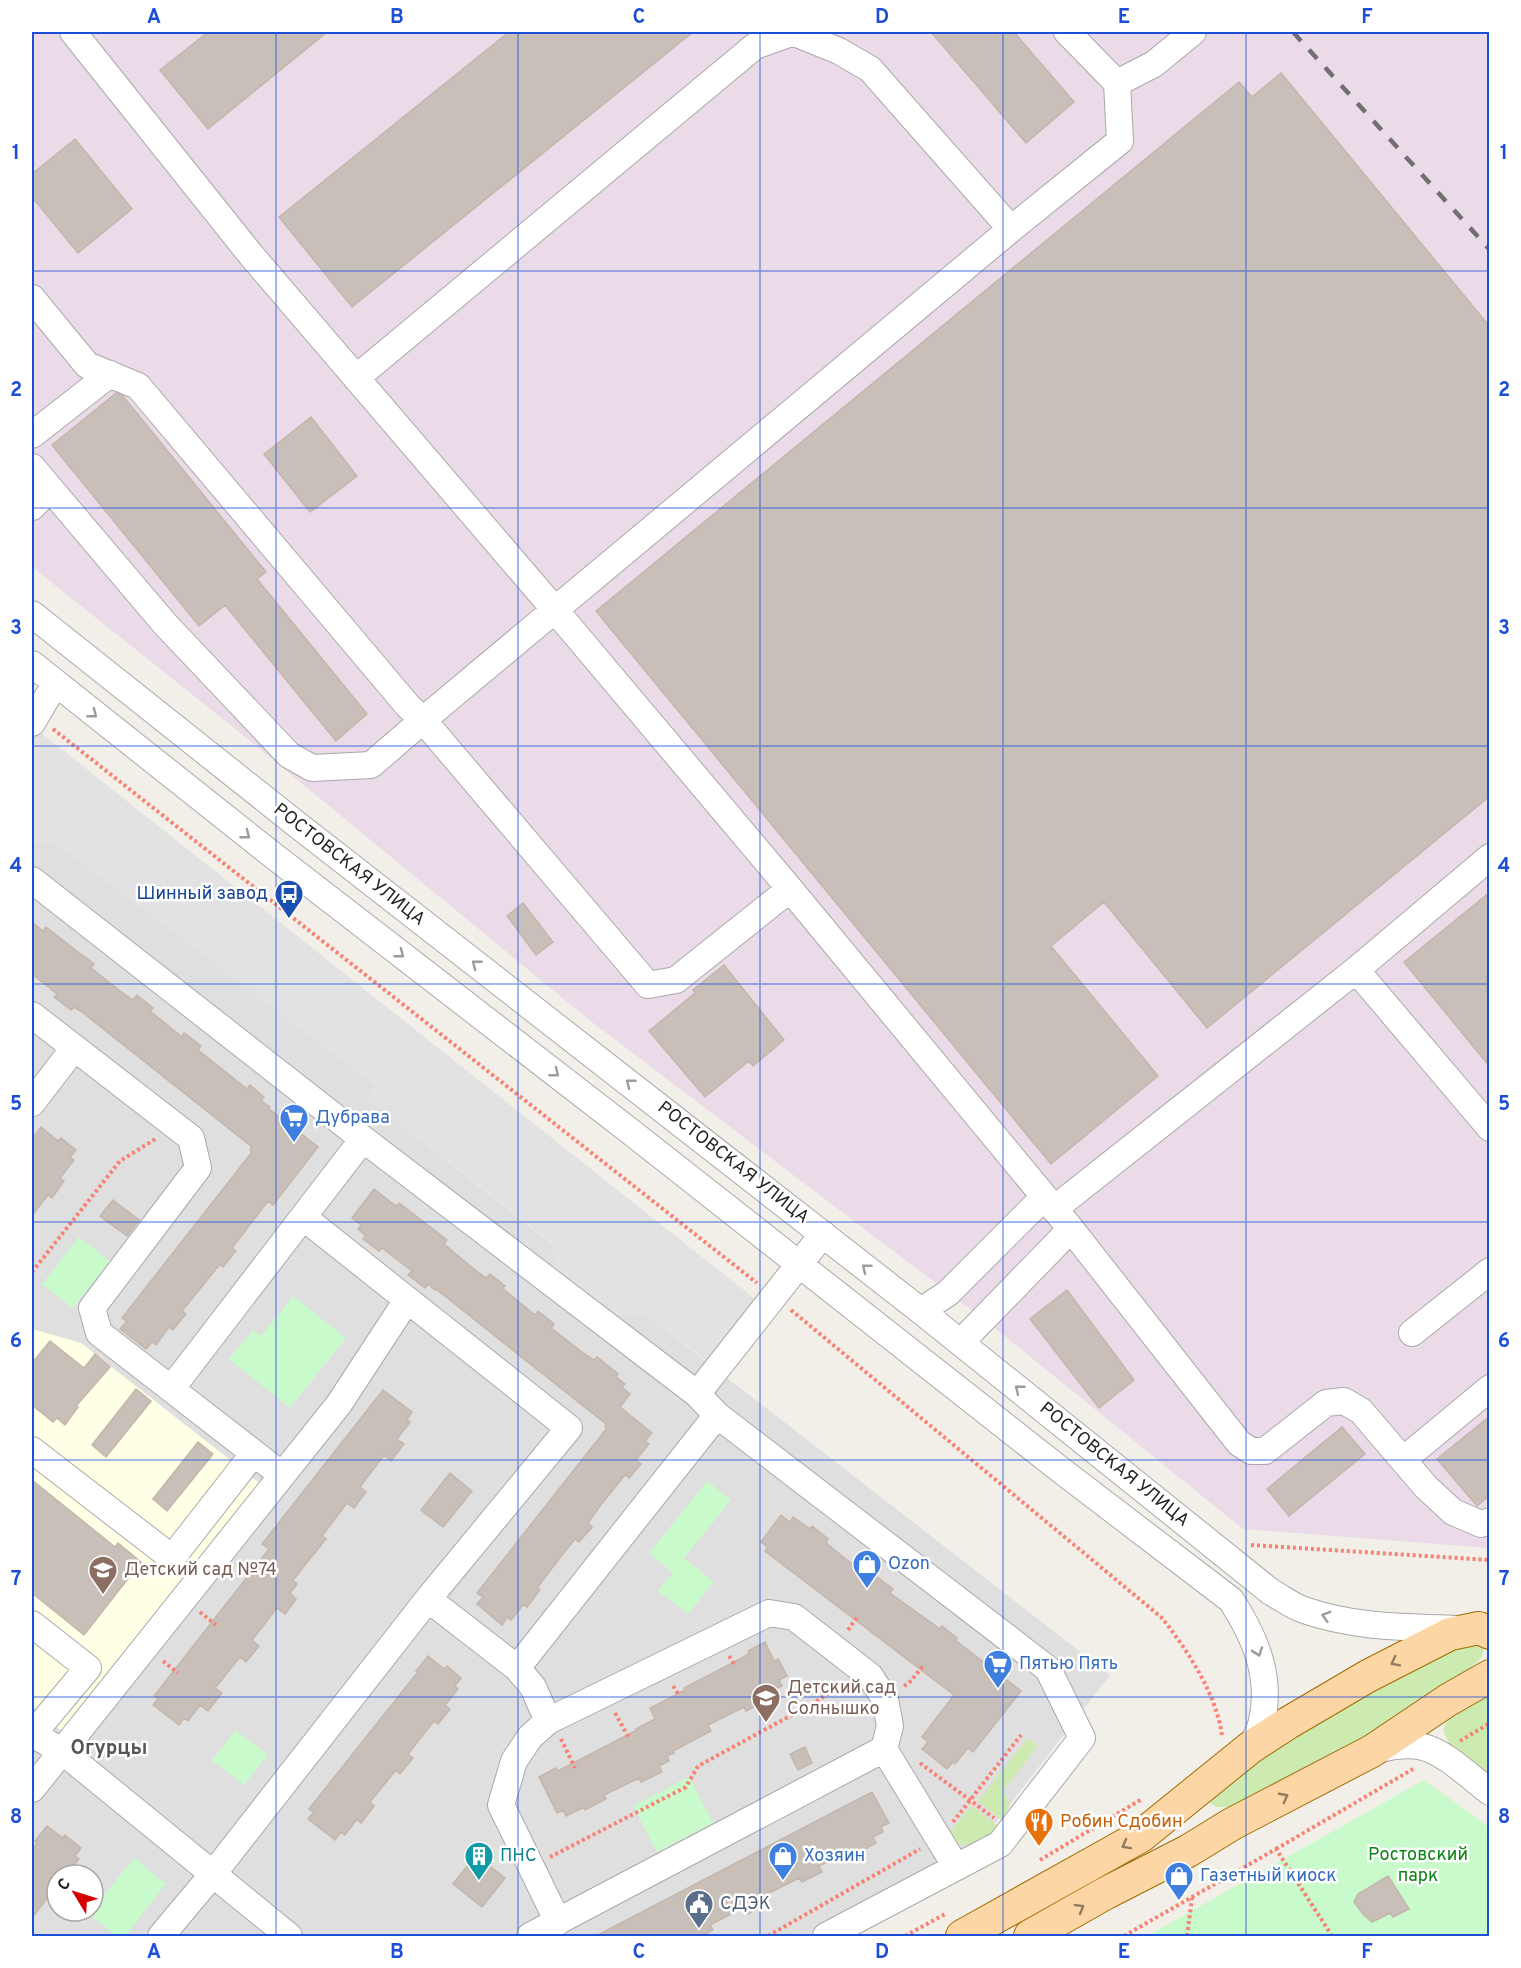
<svg xmlns="http://www.w3.org/2000/svg" width="1521" height="1968" font-family="Overpass,sans-serif">
<rect width="100%" height="100%" fill="#f2efe9"/>
<!-- residential -->
<path fill="#e0dfdf" fill-rule="evenodd" d="M54 841 376 1086 368 1098 552 1244 612 1315 645 1314 1110 1675 984 1838 807 1936H32V844ZM57 1875H93V1911H57Z"/>
<!-- industrial -->
<path fill="#ebdbe8" d="M32 32H1489V1548L1243 1529 996 1329 588 1019 233 727 32 567Z"/>
<!-- education -->
<path fill="#ffffe5" d="M32 1329 81 1343 262 1485 64 1733 32 1706Z"/>
<!-- grass -->
<path fill="#cdebb0" d="M1463 1639 1485 1647 1481 1658 1452 1685 1358 1748 1233 1807H1217L1211 1804 1210 1798 1230 1774Z
M1489 1689V1781L1453 1754 1443 1729 1452 1712Z
M1028 1738 1038 1746 1002 1792 1006 1795 1010 1805 1002 1820 978 1801Z
M971 1806 998 1826C983 1847 968 1854 947 1835Z"/>
<!-- park -->
<path fill="#c8facc" d="M79 1237 110 1261 73 1308 42 1284Z
M293 1296 346 1338 290 1408 229 1359 253 1330 261 1336Z
M707 1481 731 1500 684 1558 714 1582 688 1614 658 1591 673 1573 649 1553Z
M236 1730 268 1755 244 1785 212 1760Z
M689 1777 713 1823 657 1852 633 1806Z
M1424 1780 1489 1827V1936H1147Z
M134 1858 166 1884 125 1936H117L89 1914Z"/>
<!-- parking -->
<path fill="#e2e2e2" d="M36 729 755 1299 707 1361 645 1314 613 1315 555 1271 552 1243 368 1098 375 1086 54 841 32 844V732Z"/>
<!-- building -->
<path fill="#c7bfb8" stroke="#c4b6ab" stroke-width="1.5" d="M208 32H327L208 129 160 70Z
M509 32H693L352 307 279 217Z
M931 32H1014L1074 102 1026 143Z
M1281 73 1490 327V796L1207 1028 1104 902 1051 946 1158 1076 1051 1164 596 611 1239 82 1252 97Z
M75 139 132 209 78 253 32 197V174Z
M116 393 123 396 266 572 257 579 367 714 336 741 225 605 199 626 52 445Z
M311 417 357 476 310 512 264 454Z
M1490 892V1067L1404 962Z
M523 903 553 942 536 955 507 916Z
M32 922 43 931 46 927 78 952 94 964 91 968 124 994 133 1000 137 995 153 1008 150 1011 182 1037 184 1033 201 1046 198 1050 247 1089 250 1085 264 1097 261 1101 270 1107 269 1109 318 1147 273 1205 268 1201 232 1248 236 1251 223 1267 220 1264 182 1311 186 1314 173 1330 169 1327 156 1345 152 1342 146 1349 120 1329 127 1321 122 1318 252 1152 250 1150 252 1147 82 1012 74 1007 71 1010 54 997 57 994 32 974Z
M724 965 784 1040 753 1066 749 1061 705 1097 649 1031 695 993 693 990Z
M41 1127 58 1141 61 1138 76 1150 70 1157 74 1160 60 1178 64 1181 52 1198 48 1195 32 1215V1139Z
M374 1189 396 1206 399 1203 447 1240 444 1244 475 1270 486 1278 490 1274 505 1286 502 1288 535 1315 538 1311 554 1324 551 1328 582 1352 594 1360 597 1357 618 1374 616 1377 625 1384 622 1387 630 1394 620 1407 652 1433 645 1441 649 1444 636 1460 641 1464 629 1478 625 1475 600 1506 588 1523 592 1527 579 1542 575 1539 562 1555 537 1588 540 1590 527 1607 524 1604 511 1620 507 1617 502 1625 477 1604 483 1597 477 1593 607 1428 605 1426 606 1424 436 1289 435 1290 428 1284 425 1288 408 1275 412 1271 382 1248 379 1251 363 1239 366 1236 358 1229 361 1225 352 1218Z
M113 1200 139 1220 127 1236 100 1216Z
M1067 1290 1134 1380 1099 1408 1030 1319Z
M50 1341 84 1368 95 1354 110 1367 76 1406 78 1407 65 1425 57 1418 53 1422 32 1405V1363Z
M136 1389 151 1401 106 1457 92 1445Z
M383 1390 412 1412 407 1419 410 1422 397 1439 404 1444 391 1461 384 1455 360 1487 366 1492 354 1508 347 1503 322 1536 326 1539 293 1580 297 1584 290 1593 296 1599 285 1614 277 1608 252 1640 259 1646 246 1662 240 1657 215 1688 222 1693 208 1711 200 1705 188 1721 184 1718 179 1725 153 1705 158 1699 154 1696 269 1549 262 1544Z
M1490 1416V1495L1477 1506 1437 1459Z
M1342 1427 1365 1454 1289 1516 1267 1489Z
M198 1442 213 1454 167 1511 153 1499Z
M450 1473 472 1491 443 1527 421 1510Z
M32 1480 115 1547 118 1543 141 1562 84 1635 32 1593Z
M781 1515 790 1522 793 1517 810 1529 812 1526 828 1539 826 1543 842 1556 874 1580 877 1577 893 1589 890 1593 940 1629 942 1626 957 1638 955 1640 1021 1691 973 1752 968 1748 955 1764 953 1762 947 1769 922 1749 928 1742 922 1737 954 1695 765 1551 768 1547 761 1542Z
M765 1642 774 1661 778 1659 787 1676 779 1680 782 1686 762 1696 765 1702 746 1711 744 1707 708 1725 711 1731 673 1751 674 1753 667 1756 669 1761 659 1766 662 1772 641 1782 639 1778 604 1795 606 1799 585 1810 584 1807 566 1816 563 1810 557 1813 539 1777 556 1768 558 1771 637 1730 636 1729 655 1719 650 1708 685 1690 684 1688 742 1658 750 1653 748 1651Z
M428 1656 444 1669 447 1666 461 1678 455 1686 458 1689 445 1705 450 1709 438 1724 434 1721 408 1754 413 1758 400 1774 396 1770 382 1787 370 1802 374 1806 361 1823 357 1819 345 1835 341 1832 335 1840 308 1819 314 1812 309 1809 413 1678 418 1672 416 1671Z
M805 1747 812 1763 798 1770 790 1754Z
M872 1792 889 1823 881 1827 883 1832 873 1837 876 1843 856 1854 853 1849 819 1866 822 1872 802 1882 799 1878 763 1896 767 1904 748 1914 744 1907 710 1925 713 1930 702 1936H596Z
M47 1826 63 1838 65 1835 81 1848 75 1856 79 1859 66 1875H57V1885L32 1918V1850L37 1843 35 1841Z
M476 1855 505 1878 482 1907 453 1884Z
M1388 1876 1409 1909 1393 1917 1390 1913 1372 1922 1363 1914 1354 1902 1358 1894Z"/>
<g fill="none" stroke-linecap="round" stroke-linejoin="round">
<!-- minor casing -->
<g stroke="#a9a9a9" stroke-width="28">
<path id="minor" d="M73 32 251 255 555 610 790 889 1071 1229 1239 1443 1251 1451H1265L1326 1403 1344 1401 1361 1411 1426 1487 1453 1512 1481 1524 1490 1521
M792 32 839 51 870 69 1011 229
M1117 83 1154 64 1193 32
M32 298 87 365 138 386 408 706 423 720 648 985 676 980 790 889
M356 378 755 46 794 32
M32 435 110 374
M32 467 165 624 289 755 312 768 371 765 423 720 1011 229 1120 141 1117 83 1067 32
M32 507 49 490
M32 614 295 823 921 1311 1271 1592C1282 1598 1292 1606 1304 1610 1355 1628 1408 1627 1461 1629
M32 664 270 853 631 1132 1062 1471 1231 1600C1255 1637 1272 1676 1262 1721 1260 1730 1255 1739 1251 1747
M32 723 55 684
M32 880 363 1139 697 1394
M1356 970 1490 1128
M32 1015 191 1138 198 1168 92 1308 99 1333 282 1475
M32 1103 74 1048
M1054 1209 1356 970 1490 857
M303 1217 569 1428 428 1599 517 1668 717 1415
M823 1234 697 1394 717 1415 1048 1669 1082 1738 1000 1844 826 1936
M921 1311 948 1293 1044 1197
M1412 1333 1490 1271
M961 1342 1071 1229
M171 1389 363 1139
M32 1450 172 1558 254 1453
M1403 1460 1490 1388
M32 1624 88 1668 32 1735
M517 1668 533 1687 548 1721
M32 1734 62 1751 289 1936
M1376 1750C1391 1746 1408 1743 1423 1747 1445 1752 1471 1778 1490 1792
M32 1789 339 1404 407 1300
M558 1922 501 1805 514 1761 530 1737 548 1721 769 1613 794 1617 870 1676 885 1699 890 1726 884 1749 956 1867
M161 1936 213 1874 428 1599
M530 1936 884 1749"/>
</g>
<!-- major casing -->
<g stroke="#a06b00" stroke-width="34">
<path id="major" d="M962 1936 1141 1836 1251 1747 1288 1723 1368 1676 1450 1634 1479 1628 1490 1633
M1030 1936 1106 1893 1188 1851 1232 1824 1372 1751 1448 1700 1490 1676"/>
</g>
<!-- path -->
<path stroke="#fa8072" stroke-width="4" stroke-dasharray="3 3" stroke-linecap="butt" d="M53 729 757 1283
M32 1272 120 1161 157 1138
M791 1310 1161 1617C1187 1649 1217 1695 1222 1736
M1251 1545 1490 1560
M240 1565 254 1576
M200 1612 216 1625
M848 1630 858 1616
M729 1656 735 1665
M163 1661 178 1673
M673 1686 679 1695
M904 1686 909 1683 924 1665
M615 1713 629 1738
M561 1739 575 1768
M1460 1741 1490 1723
M920 1763 994 1818
M953 1822 1021 1735
M1276 1849 1413 1769
M550 1857 686 1787 698 1766 814 1703 842 1684
M1040 1860 1142 1799
M768 1936 920 1849
M905 1936 947 1913
M1124 1936 1276 1849 1332 1936
M1187 1936 1192 1898"/>
<!-- minor -->
<use href="#minor" stroke="#fff" stroke-width="26"/>
<!-- major -->
<use href="#major" stroke="#fcd6a4" stroke-width="32"/>
<!-- rail -->
<path stroke="#707070" stroke-width="4.5" stroke-dasharray="12 12" stroke-linecap="butt" d="M1293 32 1490 250"/>
</g>
<!-- one-way arrows -->
<defs><path id="oneway-chevron" d="M-2-3.5L2.5 0L-2 3.5" fill="none" stroke-width="1.6" stroke-linecap="round" stroke-linejoin="round" transform="scale(1.5)"/></defs>
<g stroke="#9c9c9c">
<use href="#oneway-chevron" transform="translate(93 714) rotate(38)"/>
<use href="#oneway-chevron" transform="translate(246 835) rotate(38)"/>
<use href="#oneway-chevron" transform="translate(400 954) rotate(38)"/>
<use href="#oneway-chevron" transform="translate(476 964) rotate(-142)"/>
<use href="#oneway-chevron" transform="translate(555 1073) rotate(38)"/>
<use href="#oneway-chevron" transform="translate(630 1083) rotate(-142)"/>
<use href="#oneway-chevron" transform="translate(866 1268) rotate(-142)"/>
<use href="#oneway-chevron" transform="translate(1019 1389) rotate(-141)"/>
<use href="#oneway-chevron" transform="translate(1326 1616) rotate(-164)"/>
<use href="#oneway-chevron" transform="translate(1258 1652) rotate(71)"/>
</g>
<g stroke="#8f7c63">
<use href="#oneway-chevron" transform="translate(1395 1662) rotate(153)"/>
<use href="#oneway-chevron" transform="translate(1284 1797) rotate(-28)"/>
<use href="#oneway-chevron" transform="translate(1126 1845) rotate(151)"/>
<use href="#oneway-chevron" transform="translate(1080 1908) rotate(-30)"/>
</g>
<!-- grid -->
<path fill="none" stroke="#1d4ed8" stroke-width="1.5" stroke-opacity="0.55" d="M276 32V1936M518 32V1936M760 32V1936M1003 32V1936M1246 32V1936M32 271H1490M32 508H1490M32 746H1490M32 984H1490M32 1222H1490M32 1460H1490M32 1697H1490"/>
<!-- icons -->
<defs>
<g id="bus-pin" transform="scale(1.5)"><path d="M0 17L-7.5 6A9.5 9.5 0 1 1 7.5 6Z" fill="#1a4fb4" stroke="#fff"/><path d="M-5-6H5V4H4V6H2V4H-2V6H-4V4H-5ZM-3.5-4V0h7V-4ZM-3.5 1.2v1.5H-2V1.2ZM2 1.2v1.5H3.5V1.2Z" fill="#fff"/></g>
<g id="supermarket-pin" transform="scale(1.5)"><path d="M0 17L-7.5 6A9.5 9.5 0 1 1 7.5 6Z" fill="#3f7fe0" stroke="#fff"/><path d="M-6-5.5h2.5l.6 2H6L4.5 2H-2.5L-4.4-4H-6ZM-1.5 3.2a1.3 1.3 0 1 0 .1 0ZM3 3.2a1.3 1.3 0 1 0 .1 0Z" fill="#fff"/></g>
<g id="shop-pin" transform="scale(1.5)"><path d="M0 17L-7.5 6A9.5 9.5 0 1 1 7.5 6Z" fill="#3f7fe0" stroke="#fff"/><path d="M-5-2.5h2.3a2.7 3.5 0 0 1 5.4 0H5L5.5 6h-11ZM-1.5-2.5h3a1.5 2.3 0 0 0-3 0Z" fill="#fff"/></g>
<g id="school-pin" transform="scale(1.5)"><path d="M0 17L-7.5 6A9.5 9.5 0 1 1 7.5 6Z" fill="#8d6e63" stroke="#fff"/><path d="M0-5L7-2L0 1L-7-2ZM-4 1L0 2.5L4 1V4Q0 6-4 4Z" fill="#fff"/></g>
<g id="restaurant-pin" transform="scale(1.5)"><path d="M0 17L-7.5 6A9.5 9.5 0 1 1 7.5 6Z" fill="#e8710a" stroke="#fff"/><path d="M-5-6h1v4h1v-4h1v4h1v-4h1v5L-1.5 .5V6h-2V.5L-5-1ZM5-6V6H3V1.5H1.5Q1.5-4 5-6Z" fill="#fff"/></g>
<g id="building-pin" transform="scale(1.5)"><path d="M0 17L-7.5 6A9.5 9.5 0 1 1 7.5 6Z" fill="#0f9aa8" stroke="#fff"/><path d="M-4-6H4V6H1V3H-1V6H-4ZM-2.5-4.3h1.7v1.8h-1.7ZM.8-4.3h1.7v1.8H.8ZM-2.5-1h1.7V.8h-1.7ZM.8-1h1.7V.8H.8Z" fill="#fff"/></g>
<g id="civic-pin" transform="scale(1.5)"><path d="M0 17L-7.5 6A9.5 9.5 0 1 1 7.5 6Z" fill="#5c6f8a" stroke="#fff"/><path d="M-.6-6.5H3V-4.5H.6V-3L4-1V1h2V6H-6V1h2V-1L-.6-3ZM-1.2 2.5V6h2.4V2.5Z" fill="#fff"/></g>
</defs>
<g fill-rule="evenodd">
<use href="#bus-pin" x="289" y="894"/>
<use href="#supermarket-pin" x="294" y="1118"/>
<use href="#shop-pin" x="867" y="1564"/>
<use href="#school-pin" x="103" y="1570"/>
<use href="#supermarket-pin" x="998" y="1664"/>
<use href="#school-pin" x="766" y="1698"/>
<use href="#restaurant-pin" x="1039" y="1822"/>
<use href="#building-pin" x="479" y="1856"/>
<use href="#shop-pin" x="783" y="1856"/>
<use href="#shop-pin" x="1179" y="1876"/>
<use href="#civic-pin" x="699" y="1904"/>
</g>
<g text-anchor="middle" dominant-baseline="central" stroke-width="5" stroke-linejoin="round" paint-order="stroke">
<!-- street labels -->
<g font-size="18" fill="#222" stroke="#fff">
<text transform="translate(349 865) rotate(38)">РОСТОВСКАЯ УЛИЦА</text>
<text transform="translate(733 1163) rotate(38)">РОСТОВСКАЯ УЛИЦА</text>
<text transform="translate(1114 1465) rotate(39)">РОСТОВСКАЯ УЛИЦА</text>
</g>
<!-- transit labels -->
<g font-size="18" fill="#164399" stroke="#fff" text-anchor="end">
<text x="268" y="894">Шинный завод</text>
</g>
<!-- shop labels -->
<g font-size="18" fill="#366cbe" stroke="#fff" text-anchor="start">
<text x="315" y="1118">Дубрава</text>
<text x="888" y="1564">Ozon</text>
<text x="1019" y="1664">Пятью Пять</text>
<text x="804" y="1856">Хозяин</text>
<text x="1200" y="1876">Газетный киоск</text>
</g>
<!-- education labels -->
<g font-size="18" fill="#785e54" stroke="#fff" text-anchor="start">
<text x="124" y="1570">Детский сад №74</text>
<text x="787" y="1688">Детский сад<tspan x="787" dy="21">Солнышко</tspan></text>
</g>
<!-- food labels -->
<g font-size="18" fill="#c56008" stroke="#fff" text-anchor="start">
<text x="1060" y="1822">Робин Сдобин</text>
</g>
<!-- park labels -->
<g font-size="18" fill="#0c8416" stroke="#fff">
<text x="1418" y="1855">Ростовский<tspan x="1418" dy="21">парк</tspan></text>
</g>
<!-- culture labels -->
<g font-size="18" fill="#0d838f" stroke="#fff" text-anchor="start">
<text x="500" y="1856">ПНС</text>
</g>
<!-- service labels -->
<g font-size="18" fill="#4e5e75" stroke="#fff" text-anchor="start">
<text x="720" y="1904">СДЭК</text>
</g>
<!-- neighbourhood labels -->
<g font-size="20" font-weight="bold" fill="#555" stroke="#fff">
<text x="109" y="1749">Огурцы</text>
</g>
</g>
<!-- border -->
<rect width="1521" height="1968" fill="none" stroke="#ffffff" stroke-width="66"/>
<!-- north arrow -->
<g transform="translate(75 1893) rotate(308)"><circle r="28" fill="#ffffff" stroke="#a7a7a7" stroke-width="1.5"/>
<path d="M0-4.5L10 22L0 15L-10 22Z" fill="#d40000"/>
<text y="-9" font-size="16" font-weight="bold" text-anchor="middle" fill="#222222">С</text>
</g>
<rect x="33" y="33" width="1455" height="1902" fill="none" stroke="#1d4ed8" stroke-width="2"/>
<g font-size="20" text-anchor="middle" font-weight="bold" fill="#1d4ed8">
<text x="154" y="23">A</text>
<text x="397" y="23">B</text>
<text x="639" y="23">C</text>
<text x="882" y="23">D</text>
<text x="1124" y="23">E</text>
<text x="1367" y="23">F</text>
<text x="16" y="159">1</text>
<text x="1504" y="159">1</text>
<text x="16" y="396">2</text>
<text x="1504" y="396">2</text>
<text x="16" y="634">3</text>
<text x="1504" y="634">3</text>
<text x="16" y="872">4</text>
<text x="1504" y="872">4</text>
<text x="16" y="1110">5</text>
<text x="1504" y="1110">5</text>
<text x="16" y="1347">6</text>
<text x="1504" y="1347">6</text>
<text x="16" y="1585">7</text>
<text x="1504" y="1585">7</text>
<text x="16" y="1823">8</text>
<text x="1504" y="1823">8</text>
<text x="154" y="1958">A</text>
<text x="397" y="1958">B</text>
<text x="639" y="1958">C</text>
<text x="882" y="1958">D</text>
<text x="1124" y="1958">E</text>
<text x="1367" y="1958">F</text>
</g>
</svg>
